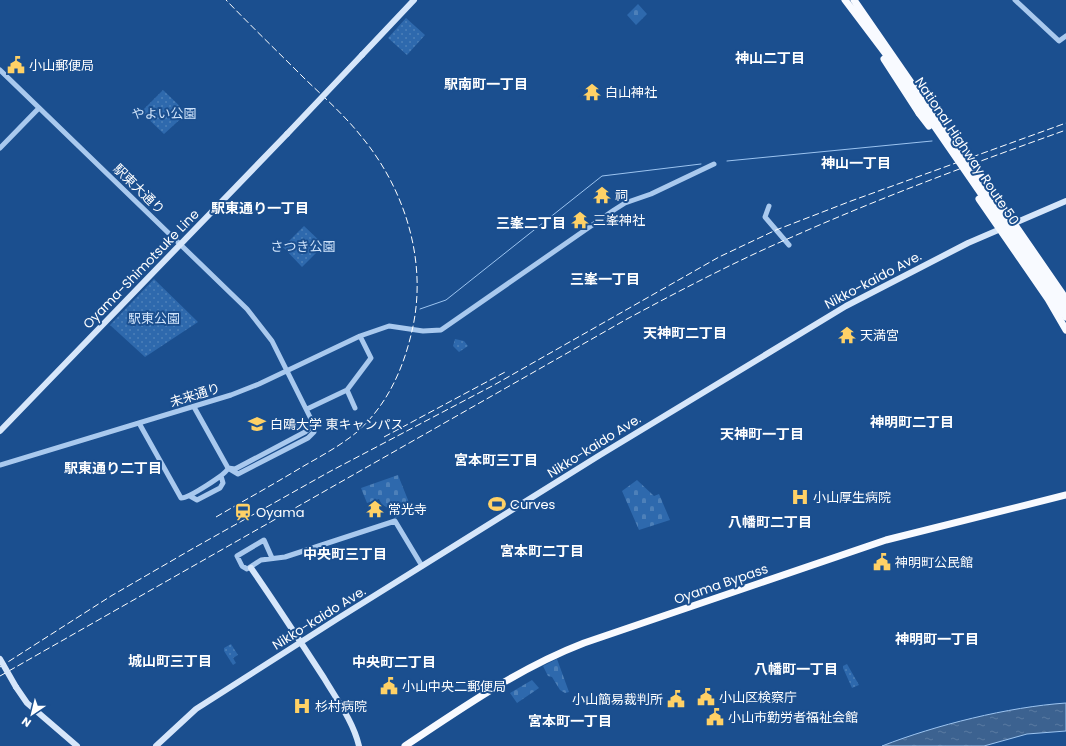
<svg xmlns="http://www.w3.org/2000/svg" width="1066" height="746" font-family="Poppins,'Noto Sans JP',sans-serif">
<defs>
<pattern id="cemetery-stones" width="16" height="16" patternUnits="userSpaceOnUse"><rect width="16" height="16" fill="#2e69ad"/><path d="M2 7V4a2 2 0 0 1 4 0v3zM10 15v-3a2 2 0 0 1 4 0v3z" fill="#4d80b9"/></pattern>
<pattern id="park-dots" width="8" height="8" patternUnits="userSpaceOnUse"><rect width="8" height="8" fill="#2e69ad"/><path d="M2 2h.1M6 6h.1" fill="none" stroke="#4d80b9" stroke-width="1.8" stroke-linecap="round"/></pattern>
<pattern id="water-ripples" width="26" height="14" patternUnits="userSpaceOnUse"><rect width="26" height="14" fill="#3c6290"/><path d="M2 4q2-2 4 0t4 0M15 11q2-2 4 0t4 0" fill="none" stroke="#597aa1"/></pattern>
</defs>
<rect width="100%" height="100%" fill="#1b4f8f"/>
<!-- cemetery -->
<path fill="url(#cemetery-stones)" d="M638 4 647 14 636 25 627 15Z
M398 475 410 505 401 509 404 515 395 518 392 510 382 505 379 499 367 503 361 488Z
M637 480 654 496 659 494 670 520 639 530 622 491Z
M557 659 569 692 565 693 560 690 552 677 548 676 543 666Z
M532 680 539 688 517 703 510 693Z"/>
<!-- park -->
<path fill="url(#park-dots)" d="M406 18 425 35 407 55 388 38Z
M163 90 187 113 164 134 141 112Z
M304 226 324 245 302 267 283 247Z
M154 279 198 322 145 357 110 325Z
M455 339 464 341 468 346 459 352 453 346Z
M231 644 238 655 233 658 236 663 233 665 224 651V648Z
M847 664 859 685 852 688 843 668V666Z"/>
<!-- water -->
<path fill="url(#water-ripples)" stroke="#9cc4f0" d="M1066 703V731L1027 734 984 746H882C936 725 1008 707 1066 703Z"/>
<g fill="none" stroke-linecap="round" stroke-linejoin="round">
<!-- stream -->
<path stroke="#9cc4f0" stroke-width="1" d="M727 161 932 141
M420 309 446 300 602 176 701 164"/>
<!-- tertiary -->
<path stroke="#a9c9ee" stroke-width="5" d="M1015 0 1059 41 1066 36
M0 70 247 309 272 341 311 419 312 426 305 432 235 469 228 468
M0 148 39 108
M769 206 765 217 789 245
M347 390 355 408
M194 407 228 468 238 474 308 438 314 432 313 422
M307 409 347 390 371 358 360 336
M139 423 181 498C187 499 227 474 228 468
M0 465 231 395 259 384 360 336 389 326 423 331 441 330 614 210 625 203 651 194 714 164
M190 496 197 500 220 488 223 483 221 476
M272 558 264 540 237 556 242 566 247 569 261 560 285 557 395 521 422 566"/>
<!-- secondary -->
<path stroke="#d6e6fa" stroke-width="6" d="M362 55 414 0
M0 431 287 134
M251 568C276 604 300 641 324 678 337 700 353 721 359 746
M16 687 27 703 77 746
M156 746 196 709 337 619 600 455 846 306 968 243 1066 201"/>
<!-- trunk -->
<path stroke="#f8faff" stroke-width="7" d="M845 0 888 57 924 111
M854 0 928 107
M884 59 919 113
M991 190 1066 299
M979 199 1048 299 1066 330
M405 746C462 708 519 668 584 643L886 540 1066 495"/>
<!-- rail -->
<path stroke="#fff" stroke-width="1" stroke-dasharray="7 3" stroke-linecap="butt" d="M384 437 507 371
M216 517C245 500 274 484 302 467 321 456 340 446 357 432 386 406 402 372 411 335 429 265 406 190 361 136 345 116 325 98 306 80 279 53 252 27 226 0
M0 667 111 596 192 549 329 472 494 385 719 257 776 230 851 201 1066 123
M0 676 627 319C681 290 736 261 792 237 882 197 974 163 1066 130"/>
<!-- secondary-bridge -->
<path stroke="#d6e6fa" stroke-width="6" d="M287 134 362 55
M0 659 16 687"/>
<!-- trunk-bridge -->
<path stroke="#f8faff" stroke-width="7" d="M928 107 1066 308
M924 111 1066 317
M919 113 929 126
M956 140 991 190"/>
</g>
<!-- icons -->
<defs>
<g id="civic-bare" transform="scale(1.38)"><path d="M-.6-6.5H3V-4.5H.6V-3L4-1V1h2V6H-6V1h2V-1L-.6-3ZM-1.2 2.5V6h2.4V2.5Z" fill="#ffd166" stroke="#1b4f8f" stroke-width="2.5" paint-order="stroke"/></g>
<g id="temple-bare" transform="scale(1.38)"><path d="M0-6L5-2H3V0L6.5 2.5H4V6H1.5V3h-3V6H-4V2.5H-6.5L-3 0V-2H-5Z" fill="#ffd166" stroke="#1b4f8f" stroke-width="2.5" paint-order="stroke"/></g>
<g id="university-bare" transform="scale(1.38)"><path d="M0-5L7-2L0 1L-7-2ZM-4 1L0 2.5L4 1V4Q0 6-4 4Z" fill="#ffd166" stroke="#1b4f8f" stroke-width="2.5" paint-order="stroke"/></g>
<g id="hospital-bare" transform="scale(1.38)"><path d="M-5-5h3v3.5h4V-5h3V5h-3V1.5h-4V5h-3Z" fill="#ffd166" stroke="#1b4f8f" stroke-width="2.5" paint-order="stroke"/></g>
<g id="stadium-bare" transform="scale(1.38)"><path d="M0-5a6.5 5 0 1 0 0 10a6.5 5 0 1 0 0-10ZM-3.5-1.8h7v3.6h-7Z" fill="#ffd166" stroke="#1b4f8f" stroke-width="2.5" paint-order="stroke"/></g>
<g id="station-bare" transform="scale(1.38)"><path d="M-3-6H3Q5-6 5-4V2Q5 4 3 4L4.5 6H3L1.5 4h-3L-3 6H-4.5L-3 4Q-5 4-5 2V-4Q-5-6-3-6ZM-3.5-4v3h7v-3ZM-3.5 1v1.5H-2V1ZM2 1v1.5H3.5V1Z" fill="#ffd166" stroke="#1b4f8f" stroke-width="2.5" paint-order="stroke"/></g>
</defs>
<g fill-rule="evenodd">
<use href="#civic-bare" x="16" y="65"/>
<use href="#temple-bare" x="592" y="92"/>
<use href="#temple-bare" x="602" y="195"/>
<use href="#temple-bare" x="580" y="220"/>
<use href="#temple-bare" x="847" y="335"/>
<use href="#university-bare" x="257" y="424"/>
<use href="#hospital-bare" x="800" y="497"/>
<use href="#stadium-bare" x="497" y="504"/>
<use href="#temple-bare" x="375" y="509"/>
<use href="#station-bare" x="243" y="512"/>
<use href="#civic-bare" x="882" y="562"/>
<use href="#civic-bare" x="389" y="686"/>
<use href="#civic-bare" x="706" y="697"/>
<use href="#civic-bare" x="676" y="699"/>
<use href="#hospital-bare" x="302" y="706"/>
<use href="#civic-bare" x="715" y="717"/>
</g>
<g text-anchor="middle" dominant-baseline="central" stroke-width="4" stroke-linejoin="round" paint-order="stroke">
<!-- poi labels -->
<g font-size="13" fill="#fff" stroke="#1b4f8f" text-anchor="start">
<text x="29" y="65">小山郵便局</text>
<text x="605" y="92">白山神社</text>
<text x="615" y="195">祠</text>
<text x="593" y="220">三峯神社</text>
<text x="860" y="335">天満宮</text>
<text x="270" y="424">白鴎大学 東キャンパス</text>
<text x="813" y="497">小山厚生病院</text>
<text x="510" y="504">Curves</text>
<text x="388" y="509">常光寺</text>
<text x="256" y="512">Oyama</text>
<text x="895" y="562">神明町公民館</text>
<text x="402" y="686">小山中央二郵便局</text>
<text x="719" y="697">小山区検察庁</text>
<text x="663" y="699" text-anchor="end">小山簡易裁判所</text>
<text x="315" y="706">杉村病院</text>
<text x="728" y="717">小山市勤労者福祉会館</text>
</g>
<!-- park labels -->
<g font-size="13" fill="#cfe3fa" stroke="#1b4f8f">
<text x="164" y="113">やよい公園</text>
<text x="303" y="246">さつき公園</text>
<text x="154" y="318">駅東公園</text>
</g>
<!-- street labels -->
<g font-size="13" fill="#fff" stroke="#1b4f8f">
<text transform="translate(967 151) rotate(56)">National Highway Route 50</text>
<text transform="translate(139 189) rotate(44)">駅東大通り</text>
<text transform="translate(141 269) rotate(-46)">Oyama-Shimotsuke Line</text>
<text transform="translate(873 280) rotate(-28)">Nikko-kaido Ave.</text>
<text transform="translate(195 395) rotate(-17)">未来通り</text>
<text transform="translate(594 446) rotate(-32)">Nikko-kaido Ave.</text>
<text transform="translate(721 584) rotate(-19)">Oyama Bypass</text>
<text transform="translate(319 618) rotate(-32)">Nikko-kaido Ave.</text>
</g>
<!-- neighbourhood labels -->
<g font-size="14" font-weight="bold" fill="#fff" stroke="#1b4f8f">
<text x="770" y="58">神山二丁目</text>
<text x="486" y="84">駅南町一丁目</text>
<text x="856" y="163">神山一丁目</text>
<text x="260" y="208">駅東通り一丁目</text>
<text x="531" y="223">三峯二丁目</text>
<text x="605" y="279">三峯一丁目</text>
<text x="685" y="333">天神町二丁目</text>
<text x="912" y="422">神明町二丁目</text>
<text x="762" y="434">天神町一丁目</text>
<text x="496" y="460">宮本町三丁目</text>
<text x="113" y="468">駅東通り二丁目</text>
<text x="770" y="522">八幡町二丁目</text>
<text x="542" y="551">宮本町二丁目</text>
<text x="345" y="554">中央町三丁目</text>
<text x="937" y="639">神明町一丁目</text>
<text x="170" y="661">城山町三丁目</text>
<text x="394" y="662">中央町二丁目</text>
<text x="796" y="669">八幡町一丁目</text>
<text x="570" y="721">宮本町一丁目</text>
</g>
</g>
<!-- north arrow -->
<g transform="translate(32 714) rotate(215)" stroke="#1b4f8f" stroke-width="3" paint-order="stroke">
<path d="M0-3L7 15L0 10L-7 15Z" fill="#ffffff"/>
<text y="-6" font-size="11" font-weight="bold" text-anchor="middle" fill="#ffffff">N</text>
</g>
</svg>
